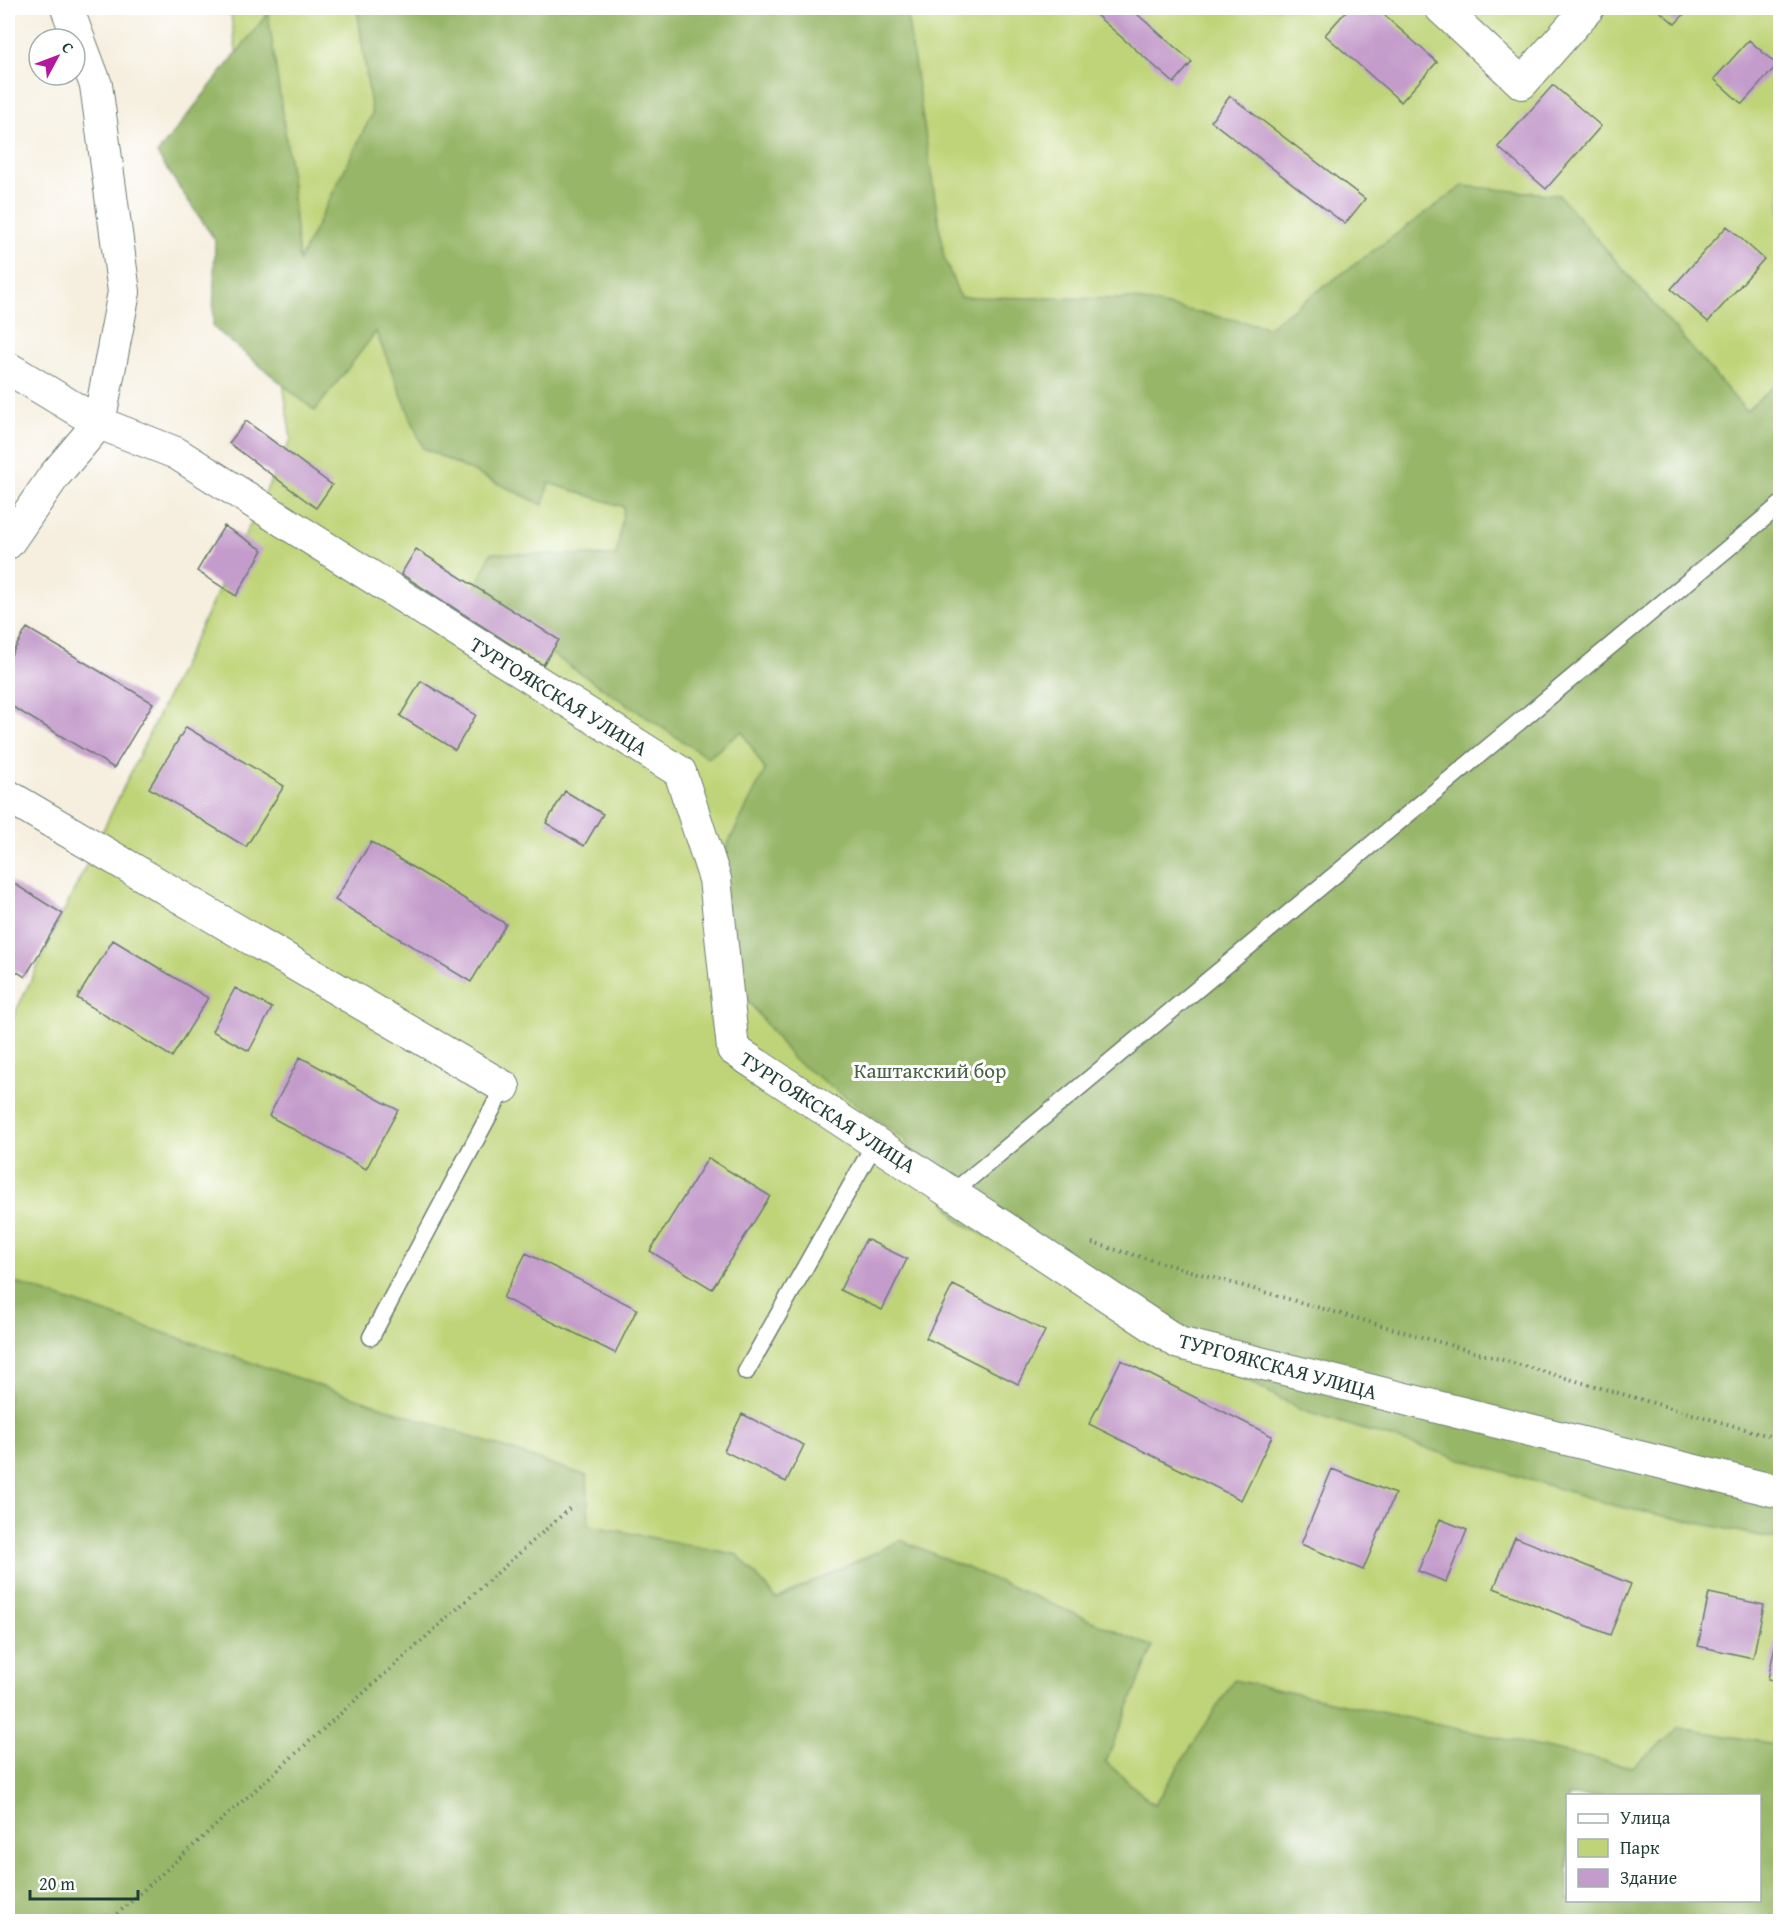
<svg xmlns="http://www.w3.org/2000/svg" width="1788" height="1929" font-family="'Gentium Book Plus',serif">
<rect width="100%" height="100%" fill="#fff"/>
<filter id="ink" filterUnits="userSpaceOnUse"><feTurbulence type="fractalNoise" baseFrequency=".0167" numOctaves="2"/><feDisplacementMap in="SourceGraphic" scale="12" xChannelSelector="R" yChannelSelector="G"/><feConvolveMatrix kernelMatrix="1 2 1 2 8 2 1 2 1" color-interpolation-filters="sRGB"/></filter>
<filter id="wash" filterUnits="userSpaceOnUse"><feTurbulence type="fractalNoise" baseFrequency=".008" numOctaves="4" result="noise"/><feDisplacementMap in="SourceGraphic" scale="24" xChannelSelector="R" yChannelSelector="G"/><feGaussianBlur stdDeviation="1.35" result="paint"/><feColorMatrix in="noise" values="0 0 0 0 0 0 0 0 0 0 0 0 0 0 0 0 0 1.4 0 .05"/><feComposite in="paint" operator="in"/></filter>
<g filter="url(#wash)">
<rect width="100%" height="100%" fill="#f6efdf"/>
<!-- green -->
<path fill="#bfd478" stroke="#6f8856" stroke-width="1.5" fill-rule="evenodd" d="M230 8H1780V1921H8V1028L291 439ZM1568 1796H1760V1900H1568Z"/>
<!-- forest -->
<path fill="#97b668" stroke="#5b7a4e" stroke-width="1.5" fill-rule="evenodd" d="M357 8H906L944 257 960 297 1134 299 1268 327 1463 186 1559 195 1746 411 1780 381V1540L1616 1506 1303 1411 958 1221 904 1139 793 1059 729 976 725 850 765 770 742 731 708 758 470 600 491 553 616 556 624 507 549 483 543 505 423 448 376 332 315 411 213 327 215 240 157 154 268 13 290 166 299 261 372 114Z
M8 1280 587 1476 589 1525 738 1555 777 1599 901 1540 1153 1647 1106 1762 1154 1805 1234 1680 1632 1767 1680 1728 1780 1745V1921H8ZM1568 1796H1760V1900H1568Z"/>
<g id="blocks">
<!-- building -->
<path fill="#c49ccb" d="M1088 8H1130L1192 62 1174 83Z
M1349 8H1376L1437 62 1401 102 1325 35Z
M1656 8H1690L1675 24Z
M1749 40 1777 65 1742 104 1714 79Z
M1553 85 1601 126 1546 189 1498 147Z
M1230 96 1365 199 1345 224 1211 121Z
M1727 226 1764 259 1708 322 1671 289Z
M246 421 332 485 316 508 229 443Z
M224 526 263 550 236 596 197 571Z
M416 549 559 640 543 665 401 574Z
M27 628 153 703 114 768 8 704V660Z
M421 681 476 715 455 750 400 716Z
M186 727 284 786 246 847 149 788Z
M565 791 603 814 584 846 546 823Z
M371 842 506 924 471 982 335 900Z
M8 880 63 914 25 977 8 966Z
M113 940 208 998 172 1057 77 998Z
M235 988 272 1008 249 1051 212 1031Z
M300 1057 398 1110 366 1169 269 1116Z
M708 1158 770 1196 712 1289 650 1251Z
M866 1239 907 1259 882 1310 840 1290Z
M526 1253 637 1309 615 1353 503 1298Z
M953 1285 1045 1331 1018 1384 926 1338Z
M1121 1360 1272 1436 1241 1500 1089 1424Z
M742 1414 804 1445 786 1482 724 1451Z
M1332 1469 1395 1494 1363 1570 1301 1544Z
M1440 1519 1467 1530 1446 1582 1418 1571Z
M1515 1537 1631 1584 1610 1635 1494 1588Z
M1709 1593 1764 1605 1753 1658 1698 1646Z
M1779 1627H1780V1682L1768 1679Z"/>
</g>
</g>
<g filter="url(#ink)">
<use href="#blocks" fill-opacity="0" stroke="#6a7b70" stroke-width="1.5"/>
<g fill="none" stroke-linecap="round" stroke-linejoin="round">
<!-- service casing -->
<g stroke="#6a7b70" stroke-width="19">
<path id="service" d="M952 1193 1780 505
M371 1337 504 1087
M746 1372 875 1143"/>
</g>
<!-- minor casing -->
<g stroke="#6a7b70" stroke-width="34">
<path id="minor" d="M1441 8 1522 83 1588 8
M8 368 99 423 176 453 680 772 715 879 733 1049 1179 1343 1780 1492
M8 543 54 476 99 423 124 292 96 85 67 8
M8 796 504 1087"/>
</g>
<!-- path -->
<path stroke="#6a7b70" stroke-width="4" stroke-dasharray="1.5 4.5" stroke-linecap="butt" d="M1092 1243 1780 1439
M108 1922 572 1506"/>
<!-- service -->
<use href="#service" stroke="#fff" stroke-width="16"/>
<!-- minor -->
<use href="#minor" stroke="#fff" stroke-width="32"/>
</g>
</g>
<g text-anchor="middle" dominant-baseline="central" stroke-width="6" stroke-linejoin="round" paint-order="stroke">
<!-- street labels -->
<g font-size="21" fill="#1f3d34" stroke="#fff">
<text transform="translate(559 696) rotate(32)">ТУРГОЯКСКАЯ УЛИЦА</text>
<text transform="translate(828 1112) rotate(33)">ТУРГОЯКСКАЯ УЛИЦА</text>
<text transform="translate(1278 1366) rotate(15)">ТУРГОЯКСКАЯ УЛИЦА</text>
</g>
<!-- park labels -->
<g font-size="21" fill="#476345" stroke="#fff">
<text x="930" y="1070">Каштакский бор</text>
</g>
</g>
<!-- margin -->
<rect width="1788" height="1929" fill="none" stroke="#fff" stroke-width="30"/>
<!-- legend -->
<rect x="1566" y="1794" width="195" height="108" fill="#ffffff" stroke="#a5b1ae" stroke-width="1.5"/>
<rect x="1578" y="1814" width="30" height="9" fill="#ffffff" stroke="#a5b1ae" stroke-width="1.5"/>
<text x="1620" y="1824" font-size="18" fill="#1f3d34">Улица</text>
<rect x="1578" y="1839" width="30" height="18" fill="#bfd478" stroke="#a5b1ae" stroke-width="1.5"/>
<text x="1620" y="1854" font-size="18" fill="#1f3d34">Парк</text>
<rect x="1578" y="1869" width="30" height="18" fill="#c49ccb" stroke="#a5b1ae" stroke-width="1.5"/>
<text x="1620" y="1884" font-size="18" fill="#1f3d34">Здание</text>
<!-- north arrow -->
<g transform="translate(57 57) rotate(49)"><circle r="28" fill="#ffffff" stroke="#a5b1ae" stroke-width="1.5"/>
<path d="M0-4.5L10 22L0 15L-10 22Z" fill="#b5179e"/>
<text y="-9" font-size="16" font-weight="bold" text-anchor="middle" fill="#1f3d34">С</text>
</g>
<!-- scale -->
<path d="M30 1890v9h108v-9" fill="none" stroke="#1f3d34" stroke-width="3"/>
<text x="39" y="1890" font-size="18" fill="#1f3d34" stroke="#ffffff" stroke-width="4.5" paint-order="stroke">20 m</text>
</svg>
